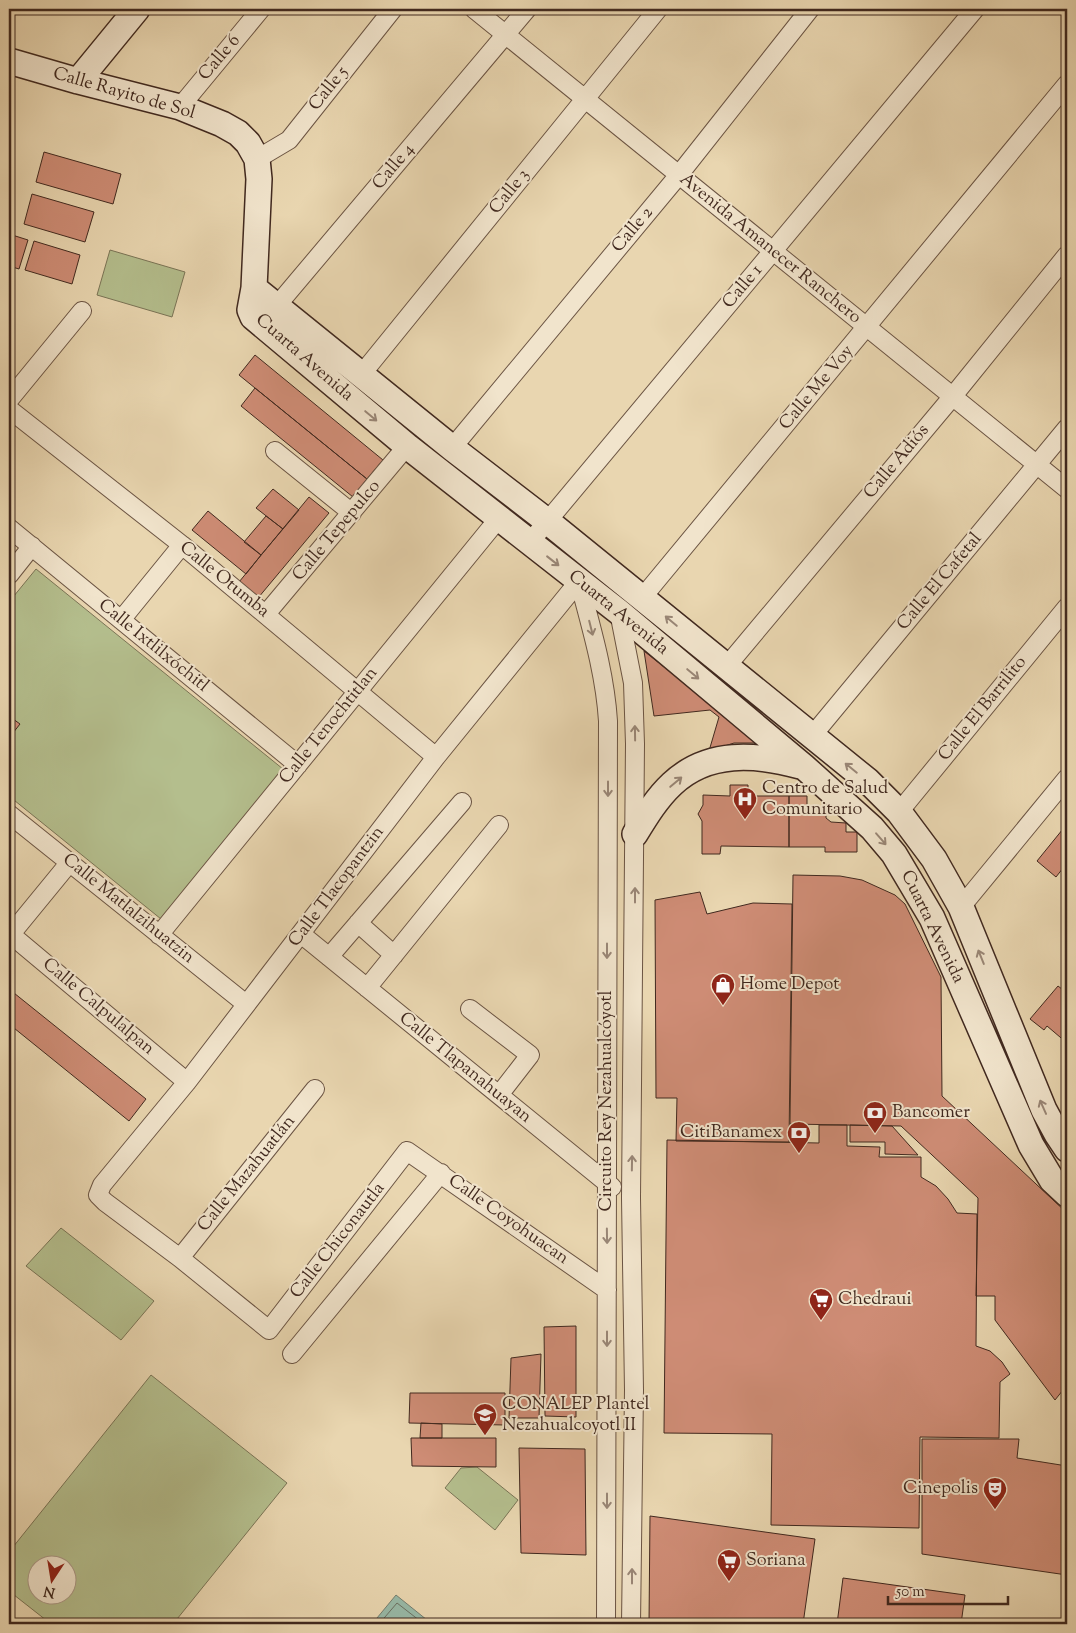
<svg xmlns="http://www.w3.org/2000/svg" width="1076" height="1633" font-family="'Sorts Mill Goudy',serif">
<rect width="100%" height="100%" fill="#e9d6b0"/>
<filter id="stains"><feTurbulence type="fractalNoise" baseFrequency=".004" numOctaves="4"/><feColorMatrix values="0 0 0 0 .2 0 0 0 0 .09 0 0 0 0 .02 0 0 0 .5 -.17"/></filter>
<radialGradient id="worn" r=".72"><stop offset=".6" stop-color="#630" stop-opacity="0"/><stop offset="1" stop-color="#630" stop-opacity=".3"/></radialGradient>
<!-- green -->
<path fill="#b4be8d" stroke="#7a7456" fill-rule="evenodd" d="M110 250 185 272 172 317 97 295Z
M36 569 283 769 161 919 9 796V602Z
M61 1228 154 1301 121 1340 26 1266Z
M151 1375 287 1483 173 1624H51L9 1591V1552ZM38 1566H68V1596H38Z
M477 1467 518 1500 495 1530 445 1488 461 1468Z"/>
<!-- water -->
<path fill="#98b9a7" stroke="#757f71" d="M396 1595 432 1624H372Z"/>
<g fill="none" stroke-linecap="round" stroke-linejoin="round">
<!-- shore -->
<path stroke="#6c7163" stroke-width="1" d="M379 1624 397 1603 424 1624"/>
</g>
<!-- building -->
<path fill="#ce8c75" stroke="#41291f" d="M44 152 121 174 113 204 36 182Z
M32 194 94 212 85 242 24 224Z
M9 234 28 240 19 269 9 266Z
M34 241 80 255 72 284 25 270Z
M255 355 383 460 367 479 239 375Z
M255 388 367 479 353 497 241 406Z
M273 489 299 510 283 529 256 508Z
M309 497 329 513 258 598 239 582Z
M208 511 261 555 246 574 192 530Z
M266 516 283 529 261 555 244 542Z
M644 651 760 743H734L709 751 719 717 710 710 654 716Z
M9 716 20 724 9 738Z
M730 785H748V796H789V847L721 846 720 854H702V821L698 814 703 805V795L730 796Z
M789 796H807V813H826V818L831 822 846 823V832H857V852H825V847H789Z
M1067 824V863L1056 877 1037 861Z
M793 875 840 876 862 880 895 895 905 904 941 977 942 1096 1067 1213V1385L1055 1400 995 1320V1296H976L978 1198 901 1126 790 1124Z
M700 892 707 914 753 903 792 904 789 1142 676 1141 677 1098H656L655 900Z
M1058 986 1067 993V1043L1047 1026 1044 1030 1030 1019Z
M9 989 146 1099 129 1121 9 1024Z
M819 1125H847V1146L880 1147 879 1157H921V1177L936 1186 948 1199 957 1213 977 1214 976 1346 990 1351 1002 1362 1010 1374 1000 1382 999 1438 920 1437 919 1528 771 1525 772 1434 664 1433 667 1140 819 1143Z
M850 1125 892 1126 918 1155 885 1154V1142H850Z
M576 1326V1417L545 1416 544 1327Z
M541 1354 539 1418H509L511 1358Z
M410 1393H505V1425L409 1423Z
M421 1423 442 1424V1438H420Z
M411 1438H496V1467L412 1466Z
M922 1439H1019L1017 1458 1067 1466V1575L922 1554Z
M519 1448 585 1449 586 1555 521 1553Z
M650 1516 815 1539 803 1624H649Z
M843 1578 965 1595 961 1624H837Z"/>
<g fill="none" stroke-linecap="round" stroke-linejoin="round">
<!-- street casing -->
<g stroke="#6b5443" stroke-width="20">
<path id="street" d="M474 9 1067 489
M180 107 261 9
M257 159 289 140 393 9
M269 315 527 9
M361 375 658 9
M9 400 82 311
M9 409 182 545 436 757
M452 448 678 176 810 9
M275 451 352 513
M9 528 298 765
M530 542 975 9
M9 575 32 546
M579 581 436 757 187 1082 102 1185 98 1195 105 1202 180 1258 269 1330 407 1151 607 1290
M579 581C591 627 605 673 608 721L606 1624
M642 598 1067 84
M620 609 619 612 633 683 635 744 631 1198 634 1390 631 1624
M266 614 407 446
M121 620 182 545
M726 667 953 396 1067 255
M812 736 1067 428
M899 812 1067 607
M9 814 246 1004
M961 907 1067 778
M358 923 394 955
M9 933 187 1082
M11 934 70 862
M301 934 612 1187
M159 935 499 518
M329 957 462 802
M367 988 499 825
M470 1009 530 1055 499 1095
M180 1258 315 1089
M292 1354 441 1173"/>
</g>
<!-- secondary casing -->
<g stroke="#41291f" stroke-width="28">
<path id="secondary" d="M9 61 78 81 180 107 222 124 238 133 248 143 257 159 259 179 254 288 250 310 253 317 407 446 619 612 803 766 872 828 894 854 932 918 1031 1145 1052 1180 1067 1194
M78 81 137 9
M254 288 452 448 547 521 868 781 899 812 934 859 961 907 1044 1110 1057 1134 1067 1149
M635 834C646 816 657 798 672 784 708 750 756 754 800 766"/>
</g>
<!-- street -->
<use href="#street" stroke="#f1e4cc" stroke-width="18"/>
<!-- secondary -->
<use href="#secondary" stroke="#f1e4cc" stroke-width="25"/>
</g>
<!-- one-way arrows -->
<defs><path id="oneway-shaft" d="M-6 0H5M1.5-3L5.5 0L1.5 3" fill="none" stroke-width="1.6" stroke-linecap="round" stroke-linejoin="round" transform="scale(1.25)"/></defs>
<g stroke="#998676">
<use href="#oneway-shaft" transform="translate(371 416) rotate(40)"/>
<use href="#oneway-shaft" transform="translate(553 561) rotate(38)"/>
<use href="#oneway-shaft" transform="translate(671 621) rotate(-140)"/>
<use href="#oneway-shaft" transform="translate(591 628) rotate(76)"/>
<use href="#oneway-shaft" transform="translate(693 674) rotate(40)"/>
<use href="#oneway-shaft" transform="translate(635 733) rotate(-91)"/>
<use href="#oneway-shaft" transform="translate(851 768) rotate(-141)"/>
<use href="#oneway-shaft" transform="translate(676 782) rotate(-40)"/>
<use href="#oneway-shaft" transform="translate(608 789) rotate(90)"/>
<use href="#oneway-shaft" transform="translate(881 839) rotate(49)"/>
<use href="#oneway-shaft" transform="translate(635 895) rotate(-90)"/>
<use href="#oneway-shaft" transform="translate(607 951) rotate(90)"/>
<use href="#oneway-shaft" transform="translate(981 957) rotate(-112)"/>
<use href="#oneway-shaft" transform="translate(1043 1107) rotate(-114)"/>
<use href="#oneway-shaft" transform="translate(632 1163) rotate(-89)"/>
<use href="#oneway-shaft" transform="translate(607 1236) rotate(89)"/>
<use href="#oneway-shaft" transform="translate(607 1339) rotate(90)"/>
<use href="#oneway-shaft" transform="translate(607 1501) rotate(90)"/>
<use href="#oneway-shaft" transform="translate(632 1576) rotate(-90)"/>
</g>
<!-- icons -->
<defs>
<g id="hospital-pin" transform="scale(1.25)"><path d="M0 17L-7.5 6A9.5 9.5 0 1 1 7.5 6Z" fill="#8f2418" stroke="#f1e4cc"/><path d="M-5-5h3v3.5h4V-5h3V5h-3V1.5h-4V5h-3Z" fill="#fff"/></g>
<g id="shop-pin" transform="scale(1.25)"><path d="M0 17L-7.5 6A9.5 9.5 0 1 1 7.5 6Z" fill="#8f2418" stroke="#f1e4cc"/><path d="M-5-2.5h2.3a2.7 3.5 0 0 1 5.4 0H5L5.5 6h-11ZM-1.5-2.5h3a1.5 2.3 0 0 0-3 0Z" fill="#fff"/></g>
<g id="bank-pin" transform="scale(1.25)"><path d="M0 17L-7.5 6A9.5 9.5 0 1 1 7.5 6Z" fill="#8f2418" stroke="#f1e4cc"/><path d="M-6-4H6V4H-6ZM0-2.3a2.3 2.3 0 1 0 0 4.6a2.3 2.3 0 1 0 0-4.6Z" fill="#fff"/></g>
<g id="supermarket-pin" transform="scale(1.25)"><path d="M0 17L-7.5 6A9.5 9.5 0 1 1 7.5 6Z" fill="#8f2418" stroke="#f1e4cc"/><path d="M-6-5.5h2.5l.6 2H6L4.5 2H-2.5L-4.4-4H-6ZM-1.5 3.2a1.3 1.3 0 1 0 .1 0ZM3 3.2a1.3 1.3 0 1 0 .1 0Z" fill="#fff"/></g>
<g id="university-pin" transform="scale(1.25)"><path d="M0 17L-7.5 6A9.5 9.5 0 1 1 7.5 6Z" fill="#8f2418" stroke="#f1e4cc"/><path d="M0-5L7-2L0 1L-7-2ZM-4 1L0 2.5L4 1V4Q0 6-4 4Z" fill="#fff"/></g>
<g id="theatre-pin" transform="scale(1.25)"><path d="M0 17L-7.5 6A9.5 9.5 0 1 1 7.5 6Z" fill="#8f2418" stroke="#f1e4cc"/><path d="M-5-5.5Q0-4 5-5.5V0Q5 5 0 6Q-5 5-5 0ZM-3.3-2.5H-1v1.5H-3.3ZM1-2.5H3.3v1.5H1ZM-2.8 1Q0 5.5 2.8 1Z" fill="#fff"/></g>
</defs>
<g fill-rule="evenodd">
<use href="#hospital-pin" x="745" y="799"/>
<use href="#shop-pin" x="723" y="985"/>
<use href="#bank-pin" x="875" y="1113"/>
<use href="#bank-pin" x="799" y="1133"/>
<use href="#supermarket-pin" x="821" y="1300"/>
<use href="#university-pin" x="485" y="1415"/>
<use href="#theatre-pin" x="995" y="1489"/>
<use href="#supermarket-pin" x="729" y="1561"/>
</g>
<g text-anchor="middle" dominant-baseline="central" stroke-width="4" stroke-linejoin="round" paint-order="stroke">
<!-- street labels -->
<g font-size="18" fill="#41291f" stroke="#f1e4cc">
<text transform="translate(220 58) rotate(-50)">Calle 6</text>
<text transform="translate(329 89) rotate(-51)">Calle 5</text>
<text transform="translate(124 94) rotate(16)">Calle Rayito de Sol</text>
<text transform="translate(394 167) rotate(-50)">Calle 4</text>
<text transform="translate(510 192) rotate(-51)">Calle 3</text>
<text transform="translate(633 230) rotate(-50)">Calle 2</text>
<text transform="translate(770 249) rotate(39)">Avenida Amanecer Ranchero</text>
<text transform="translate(743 287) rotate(-50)">Calle 1</text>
<text transform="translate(304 358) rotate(41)">Cuarta Avenida</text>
<text transform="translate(817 388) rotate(-50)">Calle Me Voy</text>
<text transform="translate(897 462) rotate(-50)">Calle Adiós</text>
<text transform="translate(337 531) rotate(-50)">Calle Tepepulco</text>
<text transform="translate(224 580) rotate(39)">Calle Otumba</text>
<text transform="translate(940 582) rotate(-50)">Calle El Cafetal</text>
<text transform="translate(618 613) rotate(39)">Cuarta Avenida</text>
<text transform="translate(153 646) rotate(39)">Calle Ixtlilxóchitl</text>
<text transform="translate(983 709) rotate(-51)">Calle El Barrilito</text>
<text transform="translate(329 726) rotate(-51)">Calle Tenochtitlan</text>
<text transform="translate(337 887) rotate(-53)">Calle Tlacopantzin</text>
<text transform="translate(128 909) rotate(39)">Calle Matlalzihuatzin</text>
<text transform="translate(932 927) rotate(64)">Cuarta Avenida</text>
<text transform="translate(98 1007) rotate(40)">Calle Calpulalpan</text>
<text transform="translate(465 1068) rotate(39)">Calle Tlapanahuayan</text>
<text transform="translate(607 1101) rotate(-90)">Circuito Rey Nezahualcóyotl</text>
<text transform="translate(247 1174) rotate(-51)">Calle Mazahuatlán</text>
<text transform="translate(508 1220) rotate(35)">Calle Coyohuacan</text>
<text transform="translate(338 1241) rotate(-52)">Calle Chiconautla</text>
</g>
<!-- poi labels -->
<g font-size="18" fill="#41291f" stroke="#f1e4cc" text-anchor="start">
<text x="762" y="789">Centro de Salud<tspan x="762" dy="21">Comunitario</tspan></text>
<text x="740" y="985">Home Depot</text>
<text x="892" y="1113">Bancomer</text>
<text x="782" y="1133" text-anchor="end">CitiBanamex</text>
<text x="838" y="1300">Chedraui</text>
<text x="502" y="1405">CONALEP Plantel<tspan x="502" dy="21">Nezahualcoyotl II</tspan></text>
<text x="978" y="1489" text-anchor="end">Cinepolis</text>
<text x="746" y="1561">Soriana</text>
</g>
</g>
<!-- margin -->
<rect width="1076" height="1633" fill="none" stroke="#e9d6b0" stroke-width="30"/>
<rect x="10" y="10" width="1056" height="1613" fill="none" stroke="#41291f" stroke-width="2.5"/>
<rect x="15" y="15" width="1046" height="1603" fill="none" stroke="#41291f"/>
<!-- north arrow -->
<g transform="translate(52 1580) rotate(192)"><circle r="24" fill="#f1e4cc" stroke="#ab9987"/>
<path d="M0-4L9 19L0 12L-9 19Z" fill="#8f2418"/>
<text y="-8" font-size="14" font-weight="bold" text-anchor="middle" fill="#41291f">N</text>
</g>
<!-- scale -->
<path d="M888 1596v8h120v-8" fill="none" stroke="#41291f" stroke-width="2.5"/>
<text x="896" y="1596" font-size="15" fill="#41291f" stroke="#f1e4cc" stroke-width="4" paint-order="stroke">50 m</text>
<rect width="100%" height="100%" filter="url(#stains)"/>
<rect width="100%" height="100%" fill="url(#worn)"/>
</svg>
